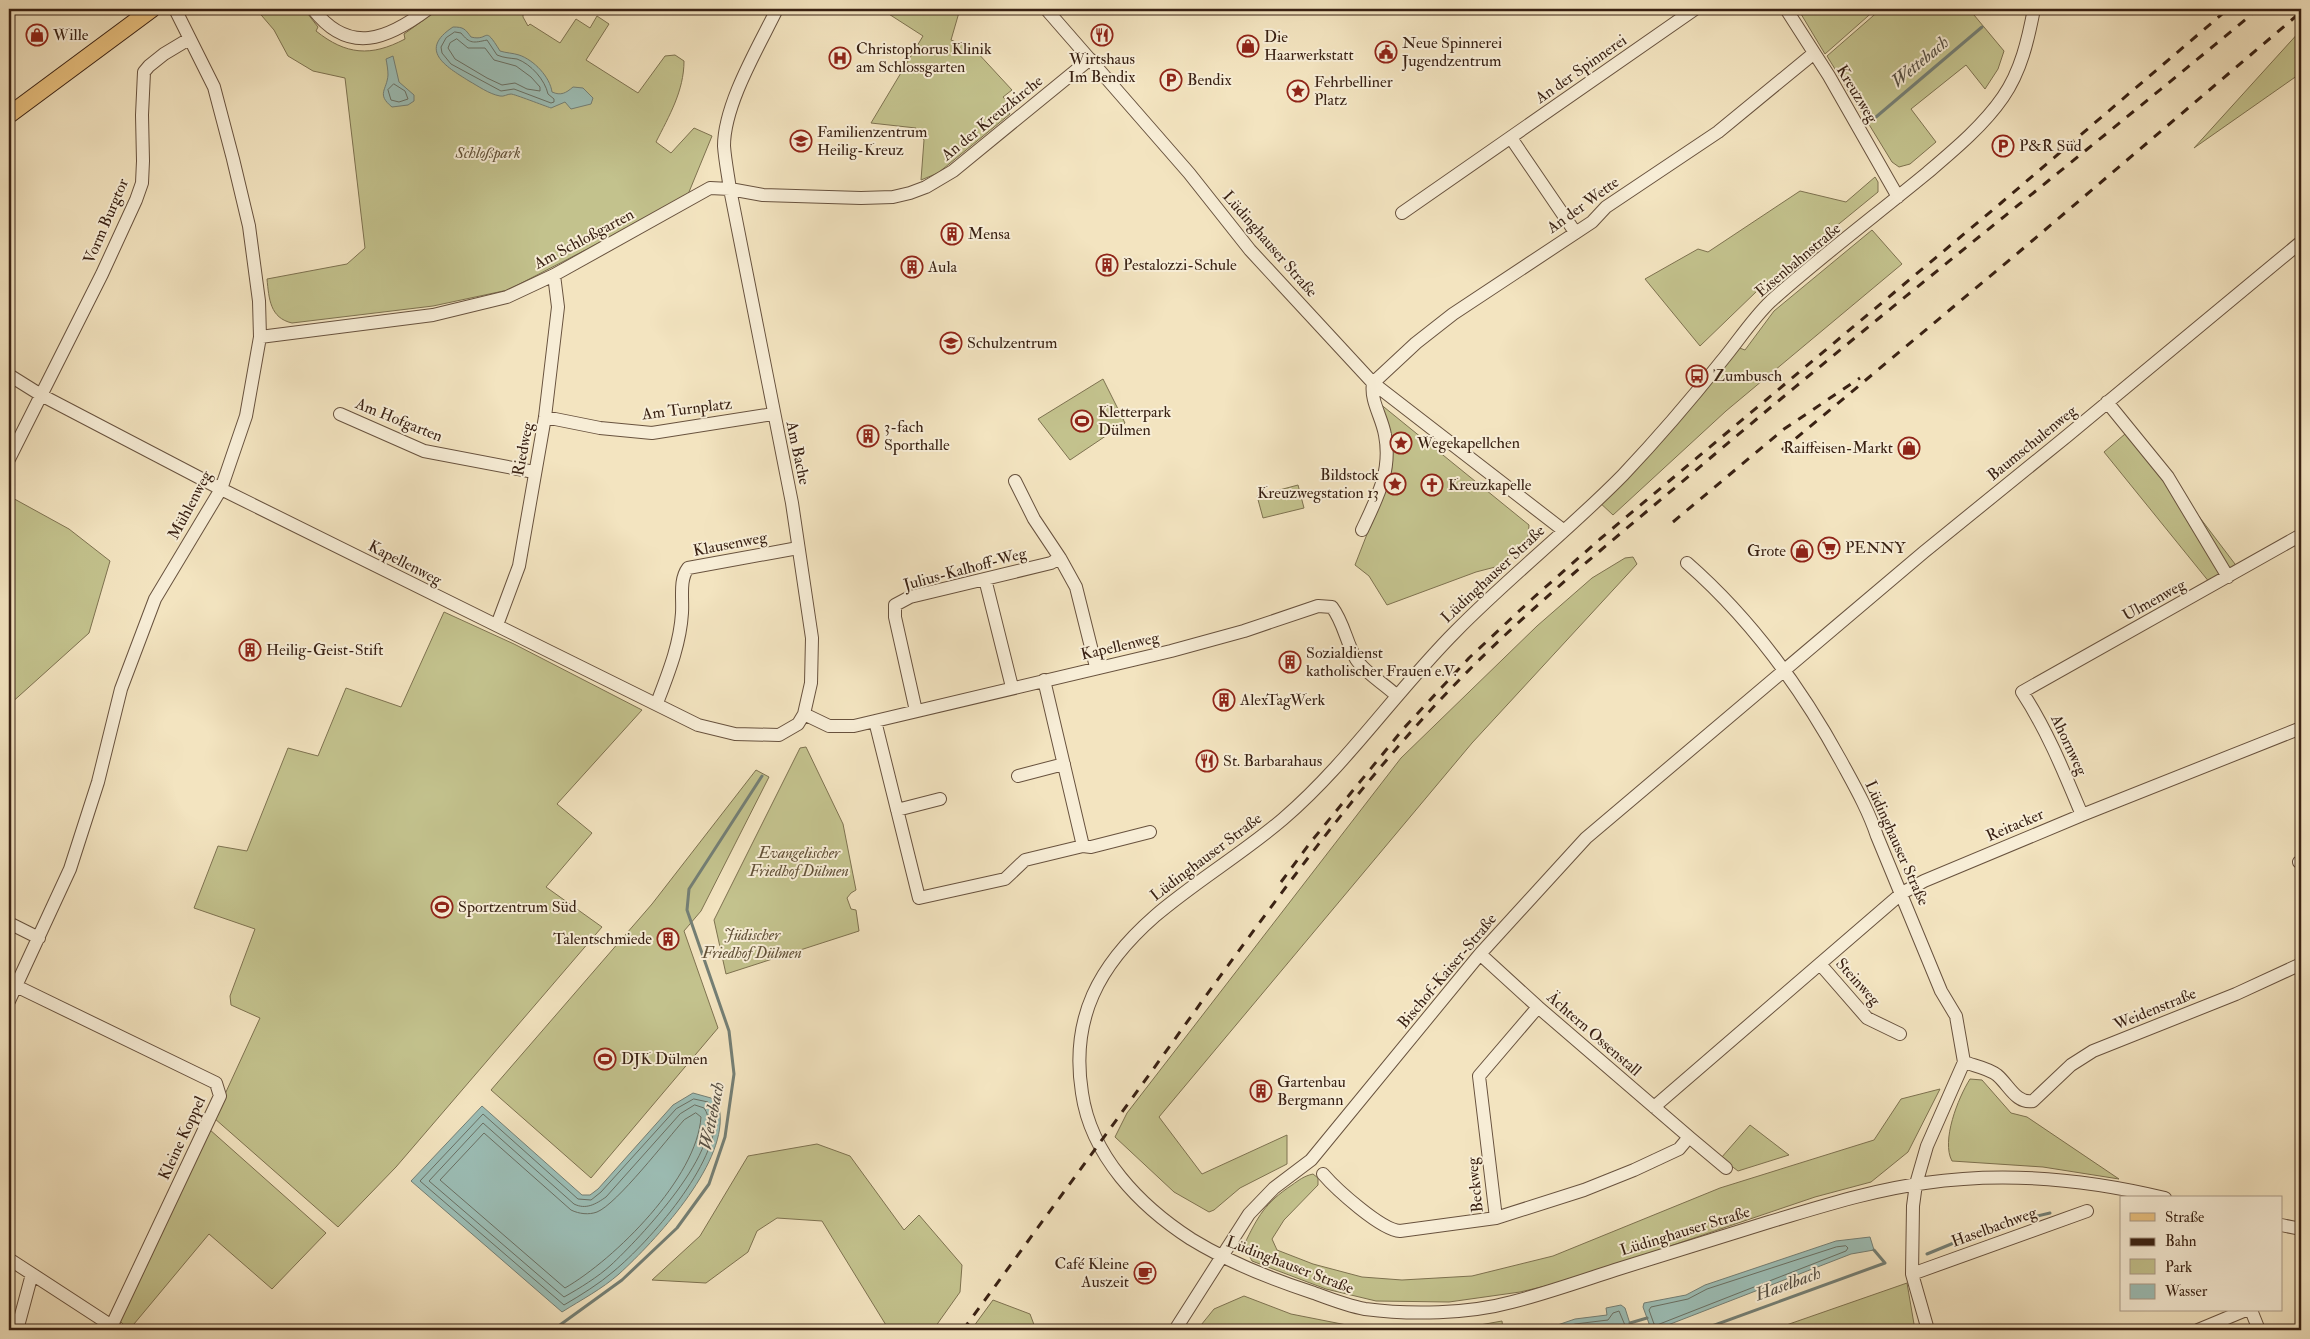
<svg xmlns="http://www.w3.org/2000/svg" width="2310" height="1339" font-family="'IM FELL Double Pica',serif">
<rect width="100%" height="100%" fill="#f3e4c0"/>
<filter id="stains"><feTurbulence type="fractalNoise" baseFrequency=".004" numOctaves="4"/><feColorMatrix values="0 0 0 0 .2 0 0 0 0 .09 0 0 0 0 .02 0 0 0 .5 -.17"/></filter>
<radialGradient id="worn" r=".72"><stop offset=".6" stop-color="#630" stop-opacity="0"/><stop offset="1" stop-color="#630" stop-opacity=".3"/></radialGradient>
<!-- green -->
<path fill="#c3c28d" stroke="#7e7250" d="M256 9H304L318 27 316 31C346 55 371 57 405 39L404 34 439 9H523V17L528 26 530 24 560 43 576 19 590 28 597 16 609 24 586 60 638 93 665 56 675 55 684 61C684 91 669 116 656 142L671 153 694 128 712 136 689 192 684 199 508 290 433 306 292 323C270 318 269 299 267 279L347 264 365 248 345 78 313 71 288 56 274 30Z
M881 9H960L951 40 975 50 1012 90 1003 97 1010 105 1006 109 1010 114 938 173 921 180 924 140 916 128 871 123 923 36Z
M1798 9H1876L1825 54Z
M1881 9H1969L2004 51 1998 69 1985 89 1966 65 1911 109 1936 142 1910 164 1899 167 1892 162 1827 56Z
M2301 30V73L2194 148 2291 41Z
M1875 177 1878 182V192L1758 290 1700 346 1645 279 1698 249 1708 252 1800 191 1846 202Z
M1872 230 1902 264 1726 411 1613 515 1597 500 1734 346 1745 350 1774 311Z
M1103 379 1125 423 1070 460 1038 419Z
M1379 403 1529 525 1528 538 1499 566 1476 572 1387 605 1369 576 1355 565 1388 480Z
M2132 428 2238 568 2210 583 2104 452Z
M1298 485 1304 508 1263 518 1257 496Z
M9 496 69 529 110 561 89 633 9 705Z
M1633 557 1637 564 1472 743 1159 1117 1202 1174 1287 1135V1164L1240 1188 1214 1210 1209 1212 1174 1192 1115 1137 1127 1113 1401 758 1537 626 1592 578 1625 558Z
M444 612 514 644 642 710 557 804 592 833 546 887 602 927 396 1167 338 1227 214 1118 260 1018 231 1005 230 996 255 929 194 908 218 846 247 851 288 748 318 756 346 688 401 707Z
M806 747 843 824 856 890 851 893 847 898 851 909 856 910 859 931 726 974 714 920 800 748Z
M756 770 769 777 701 911 684 931 718 1028 591 1178 491 1090 652 904Z
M1970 1079 1982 1080 2011 1113 2027 1117 2119 1179 2043 1167 1952 1161C1941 1141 1958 1098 1970 1079Z
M1940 1089 1908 1152 1871 1182 1815 1197 1567 1281 1520 1292 1449 1302 1376 1301 1326 1289 1252 1261 1244 1245C1258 1216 1265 1203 1292 1185 1299 1180 1304 1176 1313 1174L1318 1178V1185L1284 1220 1272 1239 1277 1250 1313 1264 1362 1277 1402 1280 1472 1276 1553 1256 1720 1188 1874 1140 1901 1099Z
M1750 1125 1789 1155 1738 1171 1721 1158Z
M209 1129 326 1233 272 1289 209 1234 129 1330 119 1320Z
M817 1144 850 1156 904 1230 919 1215 962 1265 960 1292 933 1330H889L822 1221 777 1218 757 1231 748 1252 706 1283 652 1280 700 1236 748 1156Z
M1907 1283 1915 1330H1772Z
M1244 1296 1291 1314 1367 1329 1452 1330 1502 1321 1503 1330H1197L1214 1309Z
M993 1300 1030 1314 1036 1330H971Z"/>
<!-- water -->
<path fill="#9cbeb6" stroke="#747f75" d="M453 27C464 27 465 29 471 37 490 42 483 23 500 51 506 53 513 53 519 55 534 60 550 77 552 92 561 96 566 93 573 87L583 88 593 98 591 104 571 109 565 102 551 108C545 106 514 94 511 94 507 94 504 97 500 96 489 94 478 86 469 81 445 66 418 50 453 27Z
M393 56 399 82 414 95V101L408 105 392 107C376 94 387 90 388 75 388 70 387 64 386 59Z
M693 1093 711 1098C714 1102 720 1108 720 1114 725 1166 655 1241 619 1274 602 1289 581 1300 562 1312L411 1181 482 1106 582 1195H590L598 1189 673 1105Z
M1870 1237 1874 1250 1851 1254 1655 1330 1651 1329 1643 1307 1644 1303 1686 1295 1705 1285 1836 1241Z
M1621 1305 1625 1308 1632 1330H1543L1575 1319 1607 1315 1606 1308Z"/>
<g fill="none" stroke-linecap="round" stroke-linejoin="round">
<!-- shore -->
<path stroke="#6a7064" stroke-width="1" d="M455 32 461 33C470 44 473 43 487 40L497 55C504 58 510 58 517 59 531 64 545 80 548 94L554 99V102L551 103 514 89 501 91 451 64 442 53 441 47 446 38Z
M457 39 468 48H485L494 60 516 66 531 77 540 87V91L527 89 515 83 502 85 487 78 455 59 448 48 450 43Z
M394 84 405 91 408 99 399 102 391 100 388 90Z
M694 1099 708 1102C710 1106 715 1111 715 1115 719 1163 649 1242 614 1271 599 1284 581 1295 564 1305L420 1181 483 1114 578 1199 591 1200 601 1192 676 1109Z
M695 1105 704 1108C730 1144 637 1241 611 1265 598 1277 580 1288 564 1297L429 1181 483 1123 574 1204C586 1210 596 1204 606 1197L680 1114Z
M696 1113 701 1117C697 1178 615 1259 565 1288L440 1180 484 1133 571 1210C579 1214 589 1215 597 1212 617 1204 667 1139 684 1120Z
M1846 1246 1848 1248 1846 1251 1657 1325 1654 1324 1649 1310 1651 1307 1688 1299 1707 1289 1836 1247Z
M1555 1330 1575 1324 1608 1320 1613 1313 1619 1311 1627 1330"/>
<!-- stream -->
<path stroke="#747f75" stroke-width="3" d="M1876 117 1982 27
M1927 1254 1995 1226 2050 1213
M1630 1323 1647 1318
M553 1330 622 1280 677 1228 709 1184 725 1137 734 1074 729 1031 687 910 689 889 762 776
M1701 1330 1885 1263 1874 1250"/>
<!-- minor casing -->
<g stroke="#68523e" stroke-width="14">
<path id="minor" d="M313 9C349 56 388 39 428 9
M1046 9 1189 173 1250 250 1373 383 1563 530
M1786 9 1829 76 1898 197
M2034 9C2028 40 2021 71 2003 97 1983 126 1954 150 1927 173 1876 215 1820 257 1771 301 1752 319 1737 343 1720 363 1689 402 1657 439 1623 475 1570 529 1509 577 1456 631 1396 691 1348 763 1283 819 1242 854 1196 881 1155 916 1099 965 1070 1018 1082 1093 1091 1156 1140 1206 1191 1239 1230 1263 1271 1279 1314 1293 1330 1299 1348 1306 1365 1309 1410 1315 1468 1314 1512 1302 1547 1293 1581 1281 1615 1270 1666 1254 1718 1238 1769 1222 1820 1207 1872 1190 1925 1183 2006 1171 2086 1179 2165 1198
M1511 138 1575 232
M1402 213 1695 9
M260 337 433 315 507 297 554 275 710 188 730 189 763 195 861 198 893 197 910 193 926 187 953 171 1090 59
M9 375 41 395 221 489 698 725 735 734 779 735 798 724 804 714 811 683 812 638 792 503 730 189C728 175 725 160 724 146 724 104 759 46 777 9
M1373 383 1416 343 1453 314 1592 222 1606 207 1718 132 1813 54
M2107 402 2168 477 2228 577
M340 414 424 451 534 472
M545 417 600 428 652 433 773 414
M9 459 102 274 136 200 142 183 143 161 142 115 144 72 149 66 164 54 189 39
M1015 481 1034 519 1060 558
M1362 530C1377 498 1392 471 1385 435 1382 417 1370 401 1373 383
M1687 563C1751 619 1800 686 1841 761 1854 785 1868 809 1877 836L1941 991 1956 1016 1964 1062C1975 1066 1988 1068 1997 1075 2009 1085 2016 1104 2033 1101L2071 1065 2093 1051 2236 994 2301 964
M985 579 1012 687
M497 625 519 566 545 417 558 307 554 275
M657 703C668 674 680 645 682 613 683 598 679 580 688 568L798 548
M916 711 895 617V605L910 597 1051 563 1060 558 1076 587 1096 667
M804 714 829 726H854L1171 651 1244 631 1318 606 1332 607C1344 623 1346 642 1356 659 1365 673 1385 684 1397 696
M875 721 919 898 1005 879 1025 860 1083 846 1044 680
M1018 776 1064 764
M897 810 940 799
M2082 815C2064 772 2047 730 2022 692L2301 535
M1083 846 1091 847 1150 832
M2299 862 2301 861
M9 923 39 938
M1820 964 1867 1018 1900 1034
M16 986 216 1083 220 1096 112 1325
M9 1001 70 869 98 782 121 689 155 599 221 489 246 416 260 337 259 301 249 226 233 159 214 87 175 9
M1654 1107 1902 893 1924 881 2082 815 2301 728
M1689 1137 1726 1168
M1323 1174C1336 1189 1381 1230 1400 1231L1496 1218 1584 1190 1634 1170 1679 1149 1689 1137 1538 1007 1480 954
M1496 1218 1479 1076 1538 1007
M2281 1225 2301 1229
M9 1259 118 1330
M1912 1274 2087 1211
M2251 1310 2259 1330
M17 1330 32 1274
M1175 1330 1249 1214 1274 1188 1311 1160 1480 954 1586 838 1924 552 2067 436 2301 242
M1928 1330 1912 1274 1913 1206 1916 1184 1927 1146 1964 1062
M2198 1330 2246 1310"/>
</g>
<!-- major casing -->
<g stroke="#392113" stroke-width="18">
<path id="major" d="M9 115 152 9"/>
</g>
<!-- minor -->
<use href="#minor" stroke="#f7edd6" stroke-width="12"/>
<!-- major -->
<use href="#major" stroke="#eac280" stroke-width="16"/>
<!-- rail -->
<path stroke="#392113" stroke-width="3" stroke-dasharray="9 9" stroke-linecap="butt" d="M1782 450 2019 252 2301 12
M1673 522 1784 429 1860 378
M1281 882 1310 843 1404 728 1469 658 1532 599 1600 539 2001 203 2228 9
M963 1330C1044 1219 1125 1109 1205 997 1289 882 1374 764 1476 663 1551 589 1635 522 1715 454 1894 303 2078 159 2258 9"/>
</g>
<!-- icons -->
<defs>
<g id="shop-ring" transform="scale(1.125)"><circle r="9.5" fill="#f7edd6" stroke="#8f2418" stroke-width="1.5"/><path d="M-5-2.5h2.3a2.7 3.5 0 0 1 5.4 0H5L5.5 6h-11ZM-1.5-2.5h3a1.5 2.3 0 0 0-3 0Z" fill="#8f2418"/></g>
<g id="restaurant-ring" transform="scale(1.125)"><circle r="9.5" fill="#f7edd6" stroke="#8f2418" stroke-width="1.5"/><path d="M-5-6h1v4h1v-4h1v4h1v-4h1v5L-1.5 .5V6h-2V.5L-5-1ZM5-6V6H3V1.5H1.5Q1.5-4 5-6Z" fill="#8f2418"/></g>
<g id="civic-ring" transform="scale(1.125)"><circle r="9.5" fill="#f7edd6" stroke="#8f2418" stroke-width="1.5"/><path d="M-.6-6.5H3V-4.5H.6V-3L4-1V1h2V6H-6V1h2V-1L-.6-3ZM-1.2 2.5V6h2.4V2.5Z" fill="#8f2418"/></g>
<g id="hospital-ring" transform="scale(1.125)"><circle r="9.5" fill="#f7edd6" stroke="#8f2418" stroke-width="1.5"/><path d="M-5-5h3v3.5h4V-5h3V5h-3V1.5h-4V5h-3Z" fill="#8f2418"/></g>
<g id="parking-ring" transform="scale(1.125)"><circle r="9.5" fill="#f7edd6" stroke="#8f2418" stroke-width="1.5"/><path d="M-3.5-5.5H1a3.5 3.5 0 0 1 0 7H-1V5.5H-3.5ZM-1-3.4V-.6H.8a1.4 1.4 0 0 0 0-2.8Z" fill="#8f2418"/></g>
<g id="sight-ring" transform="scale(1.125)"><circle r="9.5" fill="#f7edd6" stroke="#8f2418" stroke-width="1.5"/><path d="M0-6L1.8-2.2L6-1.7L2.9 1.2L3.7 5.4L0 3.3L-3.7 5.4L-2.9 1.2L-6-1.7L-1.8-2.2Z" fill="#8f2418"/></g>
<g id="school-ring" transform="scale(1.125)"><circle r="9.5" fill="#f7edd6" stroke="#8f2418" stroke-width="1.5"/><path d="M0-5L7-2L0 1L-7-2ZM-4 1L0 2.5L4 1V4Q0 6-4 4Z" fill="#8f2418"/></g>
<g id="building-ring" transform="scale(1.125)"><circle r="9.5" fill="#f7edd6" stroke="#8f2418" stroke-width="1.5"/><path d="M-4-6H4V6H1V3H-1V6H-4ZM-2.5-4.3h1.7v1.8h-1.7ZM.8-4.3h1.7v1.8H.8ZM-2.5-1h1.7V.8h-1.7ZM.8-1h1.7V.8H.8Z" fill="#8f2418"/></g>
<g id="bus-ring" transform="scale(1.125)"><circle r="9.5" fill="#f7edd6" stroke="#8f2418" stroke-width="1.5"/><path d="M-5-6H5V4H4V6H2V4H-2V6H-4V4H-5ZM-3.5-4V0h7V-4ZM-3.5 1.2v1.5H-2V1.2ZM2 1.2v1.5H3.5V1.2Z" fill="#8f2418"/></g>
<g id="stadium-ring" transform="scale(1.125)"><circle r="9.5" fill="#f7edd6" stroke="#8f2418" stroke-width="1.5"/><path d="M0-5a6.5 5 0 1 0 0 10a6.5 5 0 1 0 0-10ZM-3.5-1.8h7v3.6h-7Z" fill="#8f2418"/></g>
<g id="church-ring" transform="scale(1.125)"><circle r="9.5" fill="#f7edd6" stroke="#8f2418" stroke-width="1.5"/><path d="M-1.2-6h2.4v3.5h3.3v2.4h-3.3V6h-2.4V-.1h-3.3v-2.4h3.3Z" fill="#8f2418"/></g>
<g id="supermarket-ring" transform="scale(1.125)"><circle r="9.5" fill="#f7edd6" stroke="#8f2418" stroke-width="1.5"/><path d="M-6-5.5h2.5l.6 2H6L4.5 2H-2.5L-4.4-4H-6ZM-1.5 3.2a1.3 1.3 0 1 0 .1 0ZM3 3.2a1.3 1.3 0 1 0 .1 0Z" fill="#8f2418"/></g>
<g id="cafe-ring" transform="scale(1.125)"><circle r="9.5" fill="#f7edd6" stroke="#8f2418" stroke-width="1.5"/><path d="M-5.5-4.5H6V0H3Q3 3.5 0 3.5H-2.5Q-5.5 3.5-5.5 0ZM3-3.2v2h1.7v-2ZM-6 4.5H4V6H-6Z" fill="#8f2418"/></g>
</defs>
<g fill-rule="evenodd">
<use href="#shop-ring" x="37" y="35"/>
<use href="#restaurant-ring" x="1102" y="35"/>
<use href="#shop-ring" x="1248" y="46"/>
<use href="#civic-ring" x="1386" y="52"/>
<use href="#hospital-ring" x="840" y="58"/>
<use href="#parking-ring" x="1171" y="80"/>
<use href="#sight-ring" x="1298" y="91"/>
<use href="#school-ring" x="801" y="141"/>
<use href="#parking-ring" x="2003" y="146"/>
<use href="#building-ring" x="952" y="234"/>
<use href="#building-ring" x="1107" y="265"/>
<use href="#building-ring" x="912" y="267"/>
<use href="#school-ring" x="951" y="343"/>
<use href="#bus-ring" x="1697" y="376"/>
<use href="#stadium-ring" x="1082" y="421"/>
<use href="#building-ring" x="868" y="436"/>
<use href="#sight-ring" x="1401" y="443"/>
<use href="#shop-ring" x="1909" y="448"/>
<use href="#sight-ring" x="1395" y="484"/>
<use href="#church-ring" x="1432" y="485"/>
<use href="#supermarket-ring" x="1829" y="548"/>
<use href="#shop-ring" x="1802" y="551"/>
<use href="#building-ring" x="250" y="650"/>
<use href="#building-ring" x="1290" y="662"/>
<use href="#building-ring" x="1224" y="700"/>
<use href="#restaurant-ring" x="1207" y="761"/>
<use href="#stadium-ring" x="442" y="907"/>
<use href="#building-ring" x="668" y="939"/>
<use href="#stadium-ring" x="605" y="1059"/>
<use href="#building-ring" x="1261" y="1091"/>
<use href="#cafe-ring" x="1145" y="1273"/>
</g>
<g text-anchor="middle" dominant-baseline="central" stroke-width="4" stroke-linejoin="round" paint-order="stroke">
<!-- poi labels -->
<g font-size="16" fill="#392113" stroke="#f7edd6" text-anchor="start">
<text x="53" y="35">Wille</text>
<text x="1264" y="37">Die<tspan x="1264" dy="18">Haarwerkstatt</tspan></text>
<text x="1402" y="43">Neue Spinnerei<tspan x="1402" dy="18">Jugendzentrum</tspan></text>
<text x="856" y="49">Christophorus Klinik<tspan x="856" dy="18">am Schlossgarten</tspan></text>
<text x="1102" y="59" text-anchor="middle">Wirtshaus<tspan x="1102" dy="18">Im Bendix</tspan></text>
<text x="1187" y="80">Bendix</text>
<text x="1314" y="82">Fehrbelliner<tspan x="1314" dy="18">Platz</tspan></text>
<text x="817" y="132">Familienzentrum<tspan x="817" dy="18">Heilig-Kreuz</tspan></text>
<text x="2019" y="146">P&amp;R Süd</text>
<text x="968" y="234">Mensa</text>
<text x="1123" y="265">Pestalozzi-Schule</text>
<text x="928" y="267">Aula</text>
<text x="967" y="343">Schulzentrum</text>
<text x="1713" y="376">Zumbusch</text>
<text x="1098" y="412">Kletterpark<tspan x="1098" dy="18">Dülmen</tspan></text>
<text x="884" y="427">3-fach<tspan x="884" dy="18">Sporthalle</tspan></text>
<text x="1417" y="443">Wegekapellchen</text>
<text x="1893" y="448" text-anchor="end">Raiffeisen-Markt</text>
<text x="1379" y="475" text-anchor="end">Bildstock<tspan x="1379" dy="18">Kreuzwegstation 13</tspan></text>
<text x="1448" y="485">Kreuzkapelle</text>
<text x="1845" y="548">PENNY</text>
<text x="1786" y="551" text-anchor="end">Grote</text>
<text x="266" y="650">Heilig-Geist-Stift</text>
<text x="1306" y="653">Sozialdienst<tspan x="1306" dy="18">katholischer Frauen e.V.</tspan></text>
<text x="1240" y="700">AlexTagWerk</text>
<text x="1223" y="761">St. Barbarahaus</text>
<text x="458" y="907">Sportzentrum Süd</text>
<text x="652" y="939" text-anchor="end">Talentschmiede</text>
<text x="621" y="1059">DJK Dülmen</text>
<text x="1277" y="1082">Gartenbau<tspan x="1277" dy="18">Bergmann</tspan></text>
<text x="1129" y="1264" text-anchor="end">Café Kleine<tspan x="1129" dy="18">Auszeit</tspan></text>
</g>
<!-- street labels -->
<g font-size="16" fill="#392113" stroke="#f7edd6">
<text transform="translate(1581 69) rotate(-35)">An der Spinnerei</text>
<text transform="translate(1857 94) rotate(59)">Kreuzweg</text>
<text transform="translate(992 118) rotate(-39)">An der Kreuzkirche</text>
<text transform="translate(1583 205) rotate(-36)">An der Wette</text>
<text transform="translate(106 221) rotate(-67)">Vorm Burgtor</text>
<text transform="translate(584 239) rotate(-28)">Am Schloßgarten</text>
<text transform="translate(1270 244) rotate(49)">Lüdinghauser Straße</text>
<text transform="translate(1798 260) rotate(-40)">Eisenbahnstraße</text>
<text transform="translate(687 409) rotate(-7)">Am Turnplatz</text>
<text transform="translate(399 420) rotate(22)">Am Hofgarten</text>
<text transform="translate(2032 443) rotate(-39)">Baumschulenweg</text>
<text transform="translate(523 449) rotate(-79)">Riedweg</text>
<text transform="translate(798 453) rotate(78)">Am Bache</text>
<text transform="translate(190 505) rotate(-62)">Mühlenweg</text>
<text transform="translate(730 544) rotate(-11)">Klausenweg</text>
<text transform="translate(405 563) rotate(27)">Kapellenweg</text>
<text transform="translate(965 569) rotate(-15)">Julius-Kalhoff-Weg</text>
<text transform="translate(1493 574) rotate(-43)">Lüdinghauser Straße</text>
<text transform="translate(2154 600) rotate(-29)">Ulmenweg</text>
<text transform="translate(1120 646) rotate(-13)">Kapellenweg</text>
<text transform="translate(2069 745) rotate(65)">Ahornweg</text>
<text transform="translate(2015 825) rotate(-23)">Reitacker</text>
<text transform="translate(1897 843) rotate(66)">Lüdinghauser Straße</text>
<text transform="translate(1206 857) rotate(-37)">Lüdinghauser Straße</text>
<text transform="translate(1447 971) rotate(-50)">Bischof-Kaiser-Straße</text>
<text transform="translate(1858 982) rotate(48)">Steinweg</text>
<text transform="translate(2155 1009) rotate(-22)">Weidenstraße</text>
<text transform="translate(1594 1034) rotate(41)">Ächtern Ossenstall</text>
<text transform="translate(182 1138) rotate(-65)">Kleine Koppel</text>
<text transform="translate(1475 1185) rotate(-96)">Beckweg</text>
<text transform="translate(1994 1227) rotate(-20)">Haselbachweg</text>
<text transform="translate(1685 1231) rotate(-17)">Lüdinghauser Straße</text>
<text transform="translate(1290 1265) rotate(21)">Lüdinghauser Straße</text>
</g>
<!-- park labels -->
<g font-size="16" font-style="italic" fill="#625138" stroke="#f7edd6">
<text x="488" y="153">Schloßpark</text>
<text x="799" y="853">Evangelischer<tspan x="799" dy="18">Friedhof Dülmen</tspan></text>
<text x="752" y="935">Jüdischer<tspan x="752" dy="18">Friedhof Dülmen</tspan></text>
</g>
<!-- water labels -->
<g font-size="18" font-style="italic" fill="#575044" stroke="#f7edd6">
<text transform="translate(1920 62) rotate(-40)">Wettebach</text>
<text transform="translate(712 1116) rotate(-79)">Wettebach</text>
<text transform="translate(1788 1284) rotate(-20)">Haselbach</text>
</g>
</g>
<!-- margin -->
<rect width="2310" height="1339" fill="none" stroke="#f3e4c0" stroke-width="30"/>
<rect x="10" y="10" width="2290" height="1319" fill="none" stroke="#392113" stroke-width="2.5"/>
<rect x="15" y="15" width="2280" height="1309" fill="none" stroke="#392113"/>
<!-- legend -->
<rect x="2120" y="1196" width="162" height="115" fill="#f7edd6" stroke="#ab9b88"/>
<rect x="2130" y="1213" width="25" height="8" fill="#eac280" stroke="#ab9b88"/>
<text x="2165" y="1222" font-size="15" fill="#392113">Straße</text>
<rect x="2130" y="1238" width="25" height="8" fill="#392113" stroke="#ab9b88"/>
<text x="2165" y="1246" font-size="15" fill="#392113">Bahn</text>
<rect x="2130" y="1259" width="25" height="15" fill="#c3c28d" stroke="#ab9b88"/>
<text x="2165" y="1272" font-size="15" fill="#392113">Park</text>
<rect x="2130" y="1284" width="25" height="15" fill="#9cbeb6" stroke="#ab9b88"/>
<text x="2165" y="1296" font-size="15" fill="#392113">Wasser</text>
<rect width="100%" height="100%" filter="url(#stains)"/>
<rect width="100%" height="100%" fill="url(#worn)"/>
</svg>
